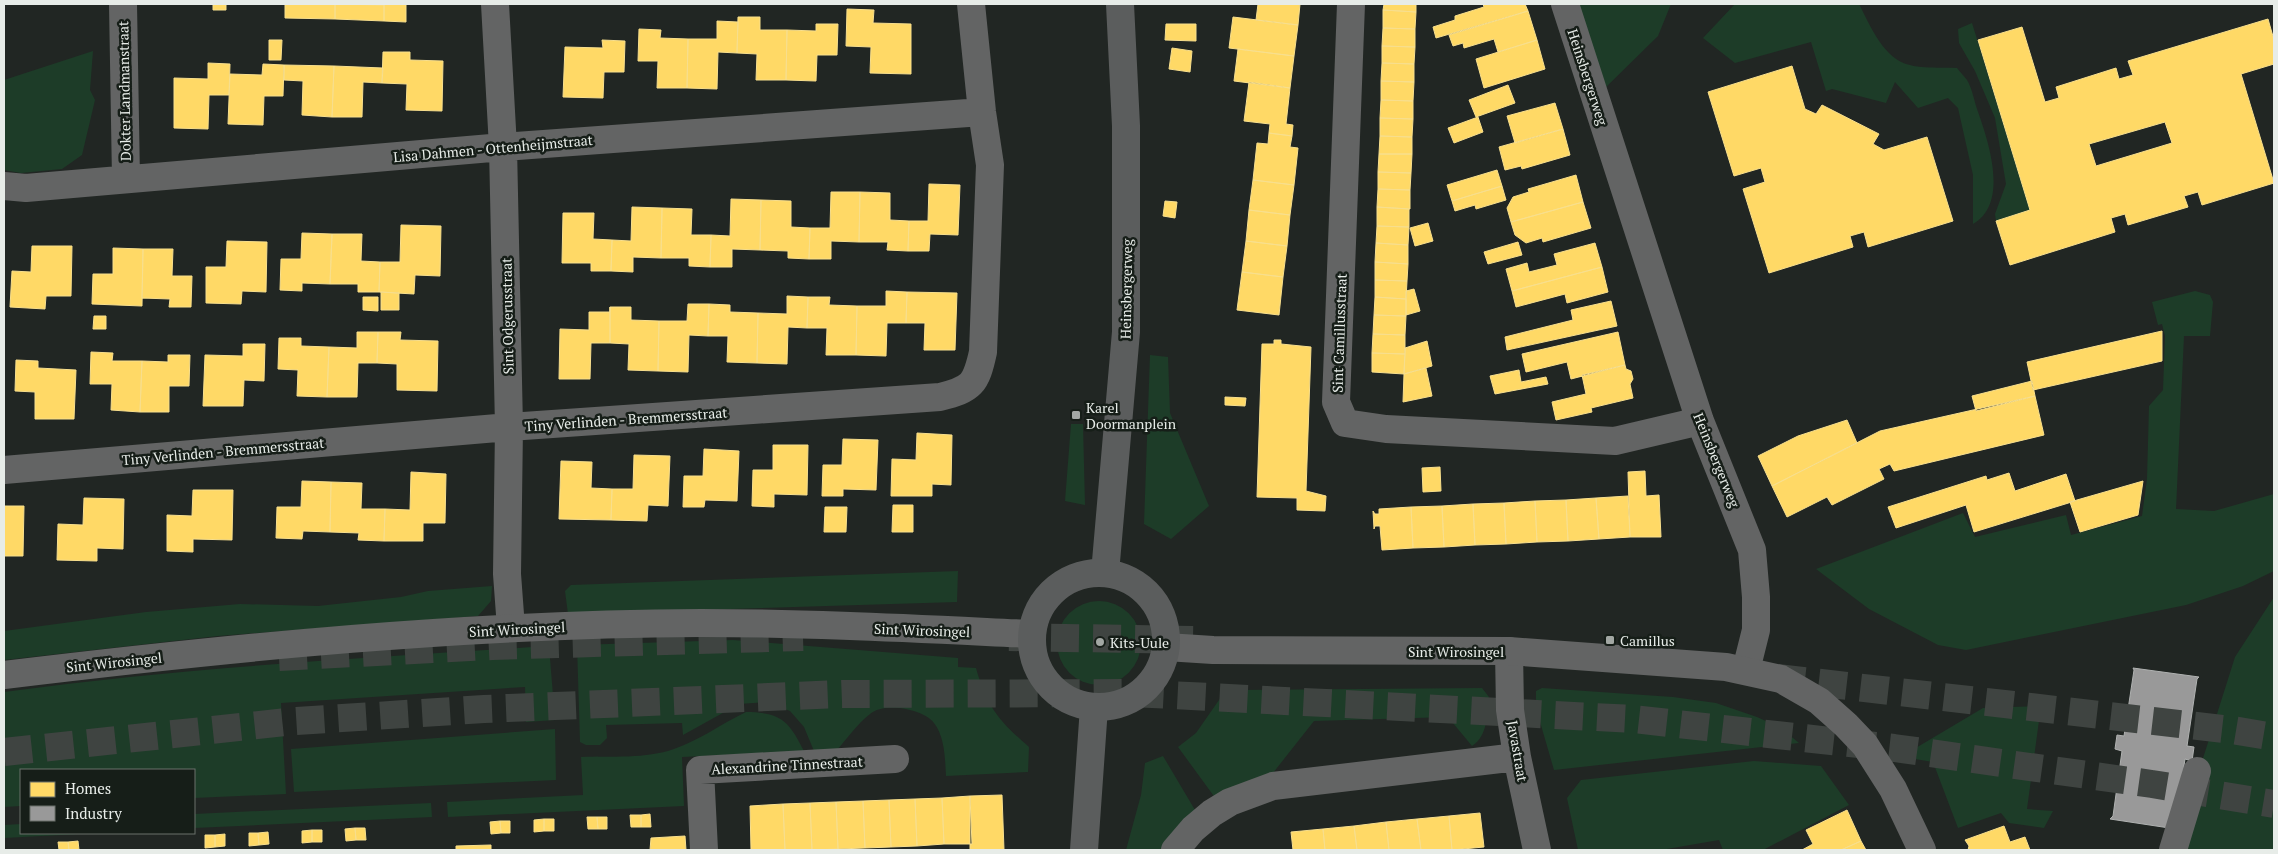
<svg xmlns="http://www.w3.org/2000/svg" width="2278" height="854" font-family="'PT Serif',serif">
<rect width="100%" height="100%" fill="#212623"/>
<!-- green -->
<path fill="#1d3c28" d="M1573 4H1671L1658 36 1604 89Z
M1735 4H1859C1870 25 1884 60 1910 65 1924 69 1942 67 1957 68 1960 72 1964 76 1967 80 1972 88 1974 100 1977 109 1988 140 2010 203 1973 224V175L1958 108 1948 98 1918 108 1895 82 1886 103 1832 89 1826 91 1811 42 1735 63 1703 38Z
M1972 23 2030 210 1996 221 1995 214 2006 184 1995 118 1975 71 1959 43 1958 29Z
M93 51 90 90 95 100 82 155 62 169 21 173 4 170V80Z
M2195 291 2210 295 2213 302 2210 336H2184L2176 509 2214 511 2274 494V571L2243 586 2186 605 1966 650 1938 645 1869 609 1816 569 1963 513 1975 537 2066 515 2071 535 2142 516 2147 479 2149 406 2163 390 2165 336 2162 324 2158 325 2152 302Z
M1150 355 1168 357 1170 413 1209 506 1171 539 1144 524Z
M1071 424H1083L1085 505 1065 501Z
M958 571 957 602 568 614 565 591 571 585Z
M492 586 491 601 478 616 218 636 4 660V631L146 612 240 604 318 606 401 597 428 591Z
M2274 597V850H2174L2235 657Z
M1057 643a42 42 0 1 1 84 0a42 42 0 1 1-84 0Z
M733 640 958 658V667L976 668C987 707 999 721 1029 747L1028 772 946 776C945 759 945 737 934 723 924 709 884 702 870 714 857 724 847 739 836 751H814L804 727 790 711 767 702 739 704 683 735 682 723 606 725 607 738 600 745H586L580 742 577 645Z
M549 646 555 720 526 722 525 687 281 703 286 794 194 798V770H21V806L4 807V692C185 667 367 658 549 646Z
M1482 688 1489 697C1487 714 1488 736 1472 746L1448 717 1314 721 1269 778 1216 799 1178 747 1196 733 1226 690Z
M1542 688 1673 697 1716 703 1757 717 1781 728 1799 743 1554 770 1536 708V691Z
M2041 706 2027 809 2053 811 2044 828 2009 823 2001 813 1958 828 1933 762 1915 759 1909 752 1983 708Z
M746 712C781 712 789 721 804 751L682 757 684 806 448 817 447 802 583 795 581 757C611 756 646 759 674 749 700 740 721 724 746 712Z
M555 729 556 780 294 792 291 749Z
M1163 756 1195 810 1164 850H1126L1141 795 1145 763Z
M1754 761 1821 766 1849 805 1763 850H1723L1719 840 1661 850H1578L1567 798 1581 780Z
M431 803 432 817 194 828V814Z
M21 824V833H98L4 838V825Z"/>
<!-- homes -->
<path fill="#ffd966" stroke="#f8df8d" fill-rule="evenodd" d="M213 4H226V10H213Z
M285 4H335V19L285 18Z
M335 4 384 5V21L335 19Z
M384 4H406V22L384 21Z
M1258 4H1300L1298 25 1256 20Z
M1384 4H1416V12L1383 10Z
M1483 4H1525L1528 11 1436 38 1433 27 1455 20V16L1484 7Z
M847 9 874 10 873 23 911 24V74L870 73 871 47 846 46Z
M1383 10 1416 12 1415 29 1383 28Z
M1528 11 1537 40 1498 52 1494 39 1464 48 1463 43 1453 46 1449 35Z
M738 17H760V30H787L786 80H756L757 54 737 53Z
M1233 17 1298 25 1294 56 1229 48Z
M2268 19 2274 40V64L2241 74 2274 183 2202 205 2198 192 2184 196 2188 207 2128 225 2125 214 2111 218 2115 232 2010 265 1996 221 2030 210 1978 40 2022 27 2045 102 2059 98 2056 87 2116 68 2119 79 2133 75 2128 61ZM2165 122 2172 143 2096 166 2089 144Z
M717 21 738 22 737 53 718 52 717 89 687 88 688 39H717Z
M816 24H838L837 55H817L816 81 786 80 787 30 816 31Z
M1166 24H1196V41L1165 40Z
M1383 28 1415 29V47L1382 46Z
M639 29 661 30 660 38 688 39 687 88H657L658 61H638Z
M269 40H282L281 60H269Z
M602 40 625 41 624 72H604L603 98 563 97 565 47 603 48Z
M1537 40 1545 69 1484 88 1476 59Z
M1382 46 1415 47 1414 64 1382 63Z
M1172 48 1192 51 1190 72 1169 69Z
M1238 49 1294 56 1290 88 1234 81Z
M383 52H410V60L443 61 442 111 406 110 407 84 382 83Z
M208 63 230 64 229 95H209L208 129 174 128V78L208 79Z
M1382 63 1414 64V82L1381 81Z
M263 64 284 65 283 96H264L263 125 228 124 230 74 262 75Z
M284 65 334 66 332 117 302 115 303 81 284 80Z
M334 66 383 68 382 83 363 82 362 117H332Z
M1792 66 1805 109 1816 114 1822 105 1879 134 1873 144 1884 150 1927 137 1953 221 1868 247 1864 232 1850 236 1853 247 1769 273 1743 189 1765 182 1761 168 1734 176 1708 92Z
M1381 81 1414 82 1413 101 1381 100Z
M1249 82 1290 88 1286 124 1293 125 1292 136 1269 133 1270 124 1244 121Z
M1508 85 1515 103 1476 117 1469 100Z
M1381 100 1413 101V119L1380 118Z
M1555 103 1563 129 1515 143 1507 116Z
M1478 117 1483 132 1454 143 1448 128Z
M1380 118 1413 119 1412 137 1380 136Z
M1563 129 1570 155 1522 169 1521 166 1505 170 1499 147Z
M1269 133 1292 136 1290 147 1298 148 1294 185 1253 180 1257 143 1268 144Z
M1380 136 1412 137V154H1379Z
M1379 154H1412L1411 173 1378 172Z
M1497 170 1502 186 1452 201 1447 185Z
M1378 172 1411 173 1410 190 1378 189Z
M1576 175 1583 202 1511 222 1507 208 1513 197 1529 192 1528 189Z
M1253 180 1294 185 1290 215 1249 210Z
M929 184 960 185 958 235 930 234 929 251H908L909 221H928Z
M1502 186 1506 200 1476 209 1475 205 1455 211 1452 201Z
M1378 189 1410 190V209L1377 207Z
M831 192H860L859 242 831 241V259H809L810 228H830Z
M860 192 890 193V220L909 221 908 251 887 250 888 242H859Z
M731 199 761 200 760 250 732 249V267H710L711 235 730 236Z
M761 200 791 201V227L810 228 809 259 788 258V251L760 250Z
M1165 201 1177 202 1175 218 1163 216Z
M1583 202 1591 228 1543 242 1542 238 1526 243 1515 235 1511 222Z
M632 207 662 208 661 258 633 257V272L611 271 612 240 631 241Z
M1377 207 1409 209V227L1377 226Z
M662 208 692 209 691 235H711L710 267 689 266V258H661Z
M1249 210 1290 215 1287 246 1246 241Z
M563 213H594L593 239 612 240 611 271H591V263H562Z
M1428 223 1433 241 1415 246 1410 228Z
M401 225 441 226 440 276 415 275 414 294 379 292 380 262H400Z
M1377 226 1409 227 1408 245 1376 243Z
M302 233 332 234 330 284 302 283V291L280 290 281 259H301Z
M332 234H362L361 261 380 262 379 292H358V284H330Z
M227 241 267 242 266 292 242 291 241 304 206 303V267H226Z
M1246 241 1287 246 1283 277 1242 272Z
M1518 242 1522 255 1488 264 1484 252Z
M1376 243 1408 245V264L1375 262Z
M1595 243 1602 267 1512 291 1506 269 1527 263 1529 272 1557 265 1554 254Z
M32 246H72L71 296H46L45 309 10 307 12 271 31 272Z
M113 248 143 249 142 306 92 304 93 274H113Z
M143 249H173L172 276H192L191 307H169L170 299 142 298Z
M1375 262 1408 264 1407 281 1375 280Z
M1602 267 1608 292 1567 303 1565 294 1516 307 1512 291Z
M1242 272 1283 277 1279 315 1237 310Z
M1375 280 1407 281 1406 299 1375 297Z
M1414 289 1420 311 1406 315V291Z
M886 291 907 292 906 323H887L886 356 856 355 857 306H886Z
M381 292 399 293V310H381Z
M907 292 957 293 955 350H924L925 323H906Z
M787 296 808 297 807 328 788 327 787 364 757 363 758 313 787 314Z
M363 297H378V311L363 310Z
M808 297H830L829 305 857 306 856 355H826L827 328H807Z
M1375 297 1406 299V316L1374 315Z
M1611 301 1617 326 1507 350 1505 337 1573 320 1571 310Z
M688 304H709L708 336 689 335 688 372 658 371 659 321H687Z
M709 304 730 305V312L758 313 757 363 727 362 728 336H708Z
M610 307H631V320L659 321 658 371 628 370 629 344 610 343Z
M610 307V343H591L590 379H559L560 329 589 330V312H610Z
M1374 315 1406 316 1405 335 1373 334Z
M94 316H106V329H93Z
M2162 331V361L2033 390 2027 362Z
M357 332H378L377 363H358L357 397H327L329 347 357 348Z
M378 332H401L400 340 438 341 437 391 397 390V364L377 363Z
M1618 332 1625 365 1571 379 1567 362 1526 372 1522 354Z
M1373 334 1405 335V354L1372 353Z
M279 338H301V346L329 347 327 397 297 396 298 370 278 369Z
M1274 340H1281V344L1311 347 1306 491 1326 496 1325 511 1297 510V498L1257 497 1262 344H1274Z
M1427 341 1432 366 1404 374 1405 348Z
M243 344H265L264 381 244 380 243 406H203L205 355 243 356Z
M91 352 113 353 112 361H142L140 412 111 410 112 384H90Z
M1372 353 1405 354 1404 374 1372 372Z
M168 355H190L189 386H169V412H140L142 361 168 362Z
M16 360 38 361V368L76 370 74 419H35V392L15 391Z
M1625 365 1626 369 1631 371 1633 379 1630 384 1633 398 1591 408 1592 412 1556 420 1552 402 1586 394 1582 375Z
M1426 368 1432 396 1403 402 1404 374Z
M1519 370 1521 382 1546 377 1548 384 1495 394 1490 376Z
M2032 381 2035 396 1976 411 1972 396Z
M2035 396 2044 435 1894 471 1890 464 1879 469 1884 479 1832 505 1827 497 1787 517 1772 486 1880 431Z
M1225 397 1246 398 1245 406 1225 405Z
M1847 420 1857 443 1772 486 1758 456 1798 436Z
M917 433 952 435 951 485 932 484V496H891L892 459 916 460Z
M843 439 878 440 876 490 843 489V496H822L823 465H842Z
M773 445H808L807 495 774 494V507L752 506 753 470H773Z
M704 449 739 451 737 501 705 500 704 507H683L684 476H703Z
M634 455 670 456 668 506 648 505 647 521 611 520 612 489H633Z
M561 461 592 462 591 488 612 489 611 520 559 519Z
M1440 467 1441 491 1423 492 1422 468Z
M1645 471 1646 496 1659 495 1661 537H1630L1628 472Z
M411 472 446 474 445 523H423V541H384L385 509 410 510Z
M2009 473 2015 491 2066 474 2075 501 1974 532 1966 505 1896 528 1888 507 1986 476 1987 480Z
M302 481 331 482 330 532 303 531 302 539 276 538 277 507H301Z
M2143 481 2138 515 2080 532 2070 502Z
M331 482 362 483 361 509H385L384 541 358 540 359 533 330 532Z
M193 490H233L232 540 193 539V552L167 551V515L192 516Z
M1628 496 1630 537 1599 539 1596 498Z
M84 498 124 499 123 549 97 548V561L57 560 58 524 83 525Z
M1596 498 1599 539 1568 541 1566 500Z
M1566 500 1568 541 1537 542 1535 501Z
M1535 501 1537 542 1506 544 1504 503Z
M1504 503 1506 544 1475 545 1473 504Z
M1473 504 1475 545 1444 547 1442 506Z
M893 505H913V532H892Z
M4 506H24L23 556H4Z
M1442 506 1444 547 1413 548 1411 507Z
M825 507H847L846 532H824Z
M1411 507 1413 548 1382 550 1380 526H1375L1374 529 1373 511 1375 514H1379V509Z
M1002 795 1004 850H970V796Z
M970 796 972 844H944L942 798Z
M942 798 944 844 917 846 915 799Z
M915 799 917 846 891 847 889 800Z
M889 800 891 847 865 848 863 801Z
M863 801 865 848 838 849 836 802Z
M836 802 838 849 812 850 810 803Z
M810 803 812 850H785L783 804Z
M783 804 785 850H751L750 806Z
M1847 810 1861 841 1841 850H1802L1813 844 1806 830Z
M1480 813 1484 847 1452 850 1449 816Z
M650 814 651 827H641V815Z
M630 815H641V827H631Z
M1449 816 1452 850H1421L1417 819Z
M587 817H597L598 829H588Z
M597 817H607V829H598Z
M544 819H554V831H544Z
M544 819V831L534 832V820Z
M1417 819 1421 850H1389L1386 822Z
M500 821H510V833H501Z
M500 821 501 833 491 834 490 822Z
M1386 822 1389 850H1357L1354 826Z
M1354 826 1357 850H1325L1323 829Z
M2004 826 2010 842 2025 837 2030 850H1968L1969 846 1965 840Z
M355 828H365L366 840H356Z
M355 828 356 840 346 841 345 829Z
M1323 829 1325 850H1293L1291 832Z
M312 830H322V842H312Z
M312 830V842L302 843V831Z
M268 832 269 844 259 845 258 833Z
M249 833H258L259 845 249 846Z
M225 834V846L215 847V835Z
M205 835H215V847L205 848Z
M685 836 686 850H650L651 838Z
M78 841 79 850H69L68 842Z
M1861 841 1866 850H1841Z
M58 842H68L69 850H59Z
M491 845V850H456V846Z"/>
<!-- industry -->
<path fill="#999" stroke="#b0b2b1" d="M2133 668 2199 677 2197 679 2187 746 2194 747 2192 761 2185 759 2175 826 2176 829 2110 819 2113 816 2122 751 2115 749 2117 735 2124 736 2134 670Z"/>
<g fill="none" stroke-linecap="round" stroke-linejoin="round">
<!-- motorway-tunnel -->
<path stroke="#3f4441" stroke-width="28" stroke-dasharray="28 14" stroke-linecap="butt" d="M1009 637 1193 640
M279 657 492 646 803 637
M1777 678 2232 730 2274 737
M4 752 296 721 484 709 842 694 1132 693 1633 719 1894 748 2152 784 2274 804"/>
<!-- minor -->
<path stroke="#636464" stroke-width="28" d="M123 4 126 179
M495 4 503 147 509 427 507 574 511 628
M1351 4 1336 402 1345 423 1386 429 1615 441 1700 421
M1565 4 1700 421 1752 550 1756 597V630L1746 670
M4 186 26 188 503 147 982 112
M4 470 509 427 940 397C972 389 976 384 983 352L990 165 982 112 971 4
M1509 651 1510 710 1517 757 1537 850
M704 850 700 770 895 759
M1175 850 1193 829 1212 813 1230 802 1273 786 1517 757
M2173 850 2197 771"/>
<!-- tertiary -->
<path stroke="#636464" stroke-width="28" d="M1166 647 1213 650 1509 651 1726 667 1781 679 1819 701 1846 725 1865 745 1893 789 1922 850
M4 675C235 647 468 624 701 623 811 623 922 629 1032 634"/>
<!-- secondary -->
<path stroke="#5b5d5d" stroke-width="28" d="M1105 573 1126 332V126L1120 4
M1032 640a67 67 0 1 1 134 0a67 67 0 1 1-134 0Z
M1084 850 1094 707"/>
</g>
<!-- markers -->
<g fill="#a2a7a3" stroke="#161e18" stroke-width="2">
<rect x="1071" y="410" width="10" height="10" rx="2.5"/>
<rect x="1605" y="635" width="10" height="10" rx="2.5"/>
<circle cx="1100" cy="642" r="5"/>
</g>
<g text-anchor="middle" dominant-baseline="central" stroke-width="5" stroke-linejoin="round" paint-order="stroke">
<!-- street labels -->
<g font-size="14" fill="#e7ece8" stroke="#161e18">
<text transform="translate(1588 77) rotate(72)">Heinsbergerweg</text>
<text transform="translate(124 91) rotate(-91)">Dokter Landmanstraat</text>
<text transform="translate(493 148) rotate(-5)">Lisa Dahmen - Ottenheijmstraat</text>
<text transform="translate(1126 289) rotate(-89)">Heinsbergerweg</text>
<text transform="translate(507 316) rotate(-91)">Sint Odgerusstraat</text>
<text transform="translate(1339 333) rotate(-88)">Sint Camillusstraat</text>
<text transform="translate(626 419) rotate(-4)">Tiny Verlinden - Bremmersstraat</text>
<text transform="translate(223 451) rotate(-5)">Tiny Verlinden - Bremmersstraat</text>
<text transform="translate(1717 460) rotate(68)">Heinsbergerweg</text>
<text transform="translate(517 629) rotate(-3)">Sint Wirosingel</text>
<text transform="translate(922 630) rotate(2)">Sint Wirosingel</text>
<text x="1456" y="651">Sint Wirosingel</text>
<text transform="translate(114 662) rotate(-6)">Sint Wirosingel</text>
<text transform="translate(1518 751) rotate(80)">Javastraat</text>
<text transform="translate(787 765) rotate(-3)">Alexandrine Tinnestraat</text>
</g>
<!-- poi labels -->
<g font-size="14" fill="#e7ece8" stroke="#161e18" text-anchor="start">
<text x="1086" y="407">Karel<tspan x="1086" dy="16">Doormanplein</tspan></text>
<text x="1620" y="640">Camillus</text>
<text x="1110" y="642">Kits-Uule</text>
</g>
</g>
<!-- border -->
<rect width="2278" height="854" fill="none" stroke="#e7ece8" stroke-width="10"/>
<!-- legend -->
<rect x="20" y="769" width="175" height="65" fill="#161e18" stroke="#6a706b"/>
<rect x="30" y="782" width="25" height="15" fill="#ffd966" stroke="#6a706b"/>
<text x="65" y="794" font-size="15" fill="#e7ece8">Homes</text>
<rect x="30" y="806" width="25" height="15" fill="#999999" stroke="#6a706b"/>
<text x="65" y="819" font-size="15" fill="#e7ece8">Industry</text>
</svg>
